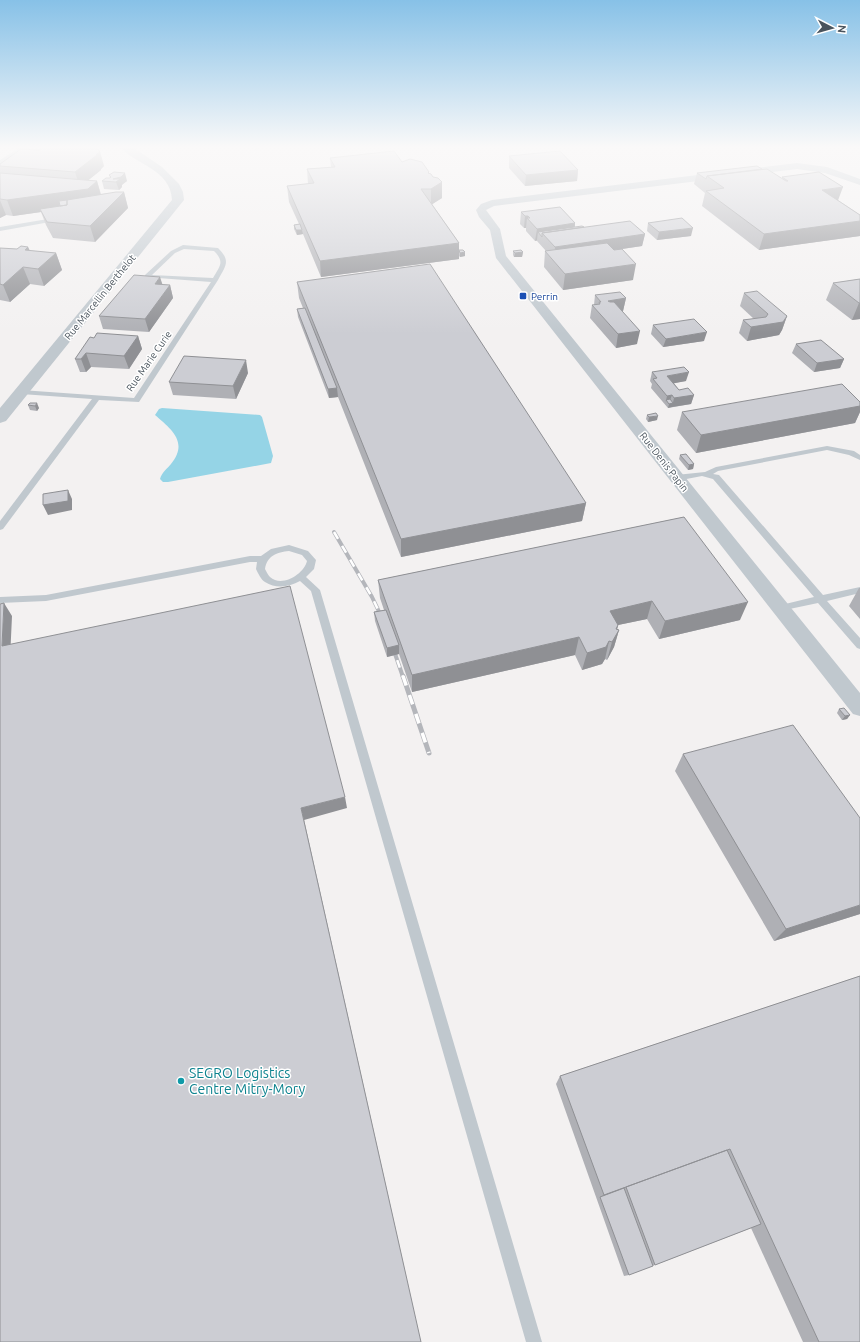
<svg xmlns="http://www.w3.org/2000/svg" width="860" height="1342" font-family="Ubuntu,sans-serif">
<rect width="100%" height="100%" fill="#f3f1f1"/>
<!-- water -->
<path fill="#95d4e6" d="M162 408 260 415 262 417 273 456 271 463 168 482H163L160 479C162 472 167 469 171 464 189 442 171 429 155 415L159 409Z"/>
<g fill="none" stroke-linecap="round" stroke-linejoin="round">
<!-- service -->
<path fill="#c0c8ce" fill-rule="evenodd" d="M253 146H258L260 149 256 150Z
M48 219 50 220V222L0 231V227Z
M183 245 218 248C231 261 226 265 218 280L139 402 99 400 3 529 0 530V521L92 399 21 394 17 392 21 390 134 398 211 282 145 277V275L171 251ZM184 249 214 251C225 262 220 266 213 278L152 275 175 253Z
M827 446 854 451 860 455V460L849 455 827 450 718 471 713 474 719 475 823 595 860 587V593L827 601 860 638V649L857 648 818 603 780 611 777 610 775 608 777 606 814 597 713 479 702 476 676 481 672 478 676 475 705 472 716 467Z
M289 545 308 551 316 560 314 569 306 577 320 590 542 1342H526L311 591 300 581C289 587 276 589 265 582 261 580 258 573 256 569L257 562H250L46 601 0 603V597L46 595 250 556H261L271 549ZM289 551 302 555 307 561C304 574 282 588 270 577 268 575 266 571 265 569 267 556 277 552 289 551Z"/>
<!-- minor -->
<path fill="#c0c8ce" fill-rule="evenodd" d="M22 146H33L0 167V160Z
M797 163 827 167 860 179V185L825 173 797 169 494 206 486 210 500 229 506 256 860 693V716L853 714 496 258 490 230 479 217 476 210 481 204 492 200Z"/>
<!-- tertiary -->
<path fill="#c0c8ce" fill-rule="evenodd" d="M119 146H131L162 167 179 184 183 192 184 200 6 421 0 423V408L172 200C171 169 135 165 119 146Z"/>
<!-- rail-far1 casing -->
<g stroke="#b4b6bb" stroke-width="4">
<path id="rail-far1" d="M334 532 372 597 384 622
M392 645 403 677"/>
</g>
<!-- rail casing -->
<g stroke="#b4b6bb" stroke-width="5">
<path id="rail" d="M403 676 429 753"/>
</g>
<!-- rail-far1 -->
<use href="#rail-far1" stroke="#fff" stroke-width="2.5" stroke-dasharray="8" stroke-linecap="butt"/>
<!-- rail -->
<use href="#rail" stroke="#fff" stroke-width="3.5" stroke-dasharray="10" stroke-linecap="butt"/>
</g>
<!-- wall -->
<path fill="#afb0b5" d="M509 156 578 170 577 181 525 186 509 168Z
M330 158 402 162 429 173 433 177 442 182V198L432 204 459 243V250L465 256 460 257 459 256V259L321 277 303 234 297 235 294 229V225L299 224 289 202 287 186 308 184 307 169 331 167Z
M0 164 104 166 101 169V170L88 180 97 181 101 194 124 192 128 208 95 242 53 238 46 225 41 212 13 216 6 215 0 218Z
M762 169 782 179V177L838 200 860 215V236L759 250 702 206 705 193 694 184 697 173Z
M109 175 127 181 123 184 122 185V187L119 190 104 189 102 181 110 178Z
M521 212 575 223V227H584L645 234 642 246 622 249 633 280 563 290 544 267 545 251H546L537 241H535L526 231V228H524L520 224Z
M648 223 691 236 657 240 647 231Z
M28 247 30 251 56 253 62 270 44 286 30 284 10 302 0 300V248L17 249Z
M513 251 523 252 522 257H514L513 255Z
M860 279V319L852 320 826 300 833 283Z
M297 282 586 503 582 521 401 557 338 397 329 398 298 317 297 309 303 308 299 298Z
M162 285H170L173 298 149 332 103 329 99 316Z
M744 293 787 316 782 330 779 335 747 341 739 333 743 320 754 319 740 306Z
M595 295 626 298 623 311H622L637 344 616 348 590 318 592 305H594Z
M653 325 704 341 663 347 651 334Z
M138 336 142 349 129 369 91 367 86 372H80L75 359 94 338Z
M796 344 844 359 840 368 814 372 792 353Z
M652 372 686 381 674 383 679 390 694 395 691 404 668 408 651 388 652 384 650 381Z
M248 373 236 399 173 395 169 382Z
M860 402V412L855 423 696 453 677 430 682 412Z
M30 403 39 408 37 411 30 410 28 405Z
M647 415 657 420 648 422 646 419Z
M680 455 694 464 693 469 688 470 679 459Z
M684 517 740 620 659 639 647 619 618 625 617 629 619 630 614 647 607 660 605 659 602 664 582 670 575 655 412 692 399 654 387 657 375 621 374 612 384 610 380 598 378 580Z
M859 588H860V619L849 606Z
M839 709 850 715 847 719 842 720 837 713Z
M683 754 860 914 774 941 675 771Z
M860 976V1342H803L751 1228 655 1265 629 1275 624 1276 556 1084 560 1076Z"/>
<!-- shaded-wall -->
<path fill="#8f9094" d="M100 151 104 166 101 169V170L80 187 75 172Z
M578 170 577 181 525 186 526 175Z
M125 173 127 181 123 184 122 185V187L119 190 116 182 113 179Z
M97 181 101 196 124 192 128 208 95 242 90 226 40 209 41 212 13 216 7 200Z
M442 182V198L431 205V189Z
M843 187 837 203 822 190Z
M0 200 6 215 0 218Z
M525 216H528V219L527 218 526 228H524Z
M860 221V236L759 250 764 234Z
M575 223 574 233H542L538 232 537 240 535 241 537 229Z
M693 228 691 236 657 240 659 232Z
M296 230H302L303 234 297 235Z
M645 234 642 246 554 259 555 247Z
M459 243V259L321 277 320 261Z
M28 247 35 263 25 250Z
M465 252V256L460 257V253Z
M523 252 522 257H514L515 253Z
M56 253 62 270 44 286 38 269Z
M636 264 633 280 563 290 565 274Z
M23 267 30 284 10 302 3 285Z
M160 277 164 289 155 284Z
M170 285 173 298 149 332 145 319Z
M626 298 623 311 606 314 608 301Z
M859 303H860V319L852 320Z
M787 316 782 330 779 335 747 341 751 327Z
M640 331 637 344 616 348 618 334Z
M707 332 704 341 663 347 666 339Z
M138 336 142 349 129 369 124 356Z
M86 353 91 367 86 372 81 359Z
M844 359 840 368 814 372 817 363Z
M246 360 248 373 236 399 233 386Z
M689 372 686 381 665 385 667 376Z
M337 388 338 397 329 398 328 389Z
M672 395 669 403H673L672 407 668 408 669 404 666 400 665 405 667 396Z
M694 395 691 404 672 407 674 398Z
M37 403 39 408 37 411 35 406Z
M860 406V412L855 423 696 453 701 435Z
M658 416 657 420 648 422 649 417Z
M694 464 693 469 688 470 689 465Z
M68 490 72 499V510L48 515 43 505Z
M586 503 582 521 401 557V539Z
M652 601 647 619 618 625 616 635 619 630 614 647 607 660 612 642 610 611Z
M748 602 740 620 659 639 665 621Z
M4 603 12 616 10 659 2 646Z
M579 637 575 655 412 692V675Z
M609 641 605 659 602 664 582 670 587 653Z
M399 645V654L387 657V648Z
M850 715 847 719 842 720 845 716Z
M345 797 347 808 304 820 421 1342 301 808Z
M860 905V914L774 941 786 929Z
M730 1149 719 1155 626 1187 620 1191 600 1197 604 1195Z"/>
<!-- building -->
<path fill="#cccdd3" stroke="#8f9094" d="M45 146H93L100 151 96 155H97L75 172 0 166V164L21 149 39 150Z
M394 151 402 162 410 159 422 162 429 172 428 173 431 174 433 177 438 178 442 182 431 189H421L459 243 320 261 287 186 314 183 307 169 335 167 330 158Z
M560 151 578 170 526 175 509 156Z
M757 166 762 169 707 176 706 179 697 173Z
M767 169 786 181H788L782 177 819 172 843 187 822 190 860 215V221L764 234 706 191 724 188 707 176Z
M114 172 125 173 121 177 113 179H120L116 182 102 181 106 178H110L111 177 109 175Z
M0 173 97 181 88 189 7 200 0 199Z
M116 192H124L90 226 47 222 40 209 67 205V200Z
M67 200V205L60 206 59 201Z
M560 207 575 223 537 229 527 218H530L528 216H525L521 212Z
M682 218 693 228 659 232 648 223Z
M630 221 645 234 555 247 542 233Z
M300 224 302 230H296L294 225Z
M582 226 584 227 542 233V237L538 232Z
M607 243 614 250 622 249 636 264 565 274 545 251Z
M21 246 28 247 25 250 56 253 38 269 23 267 3 285 0 284V248L17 249Z
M459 250H463L465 252 460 253Z
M521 250 523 252 515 253 513 251Z
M430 264 586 503 401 539 297 282Z
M134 275 160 277 155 284 170 285 145 319 99 316Z
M860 279V303H859L833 283Z
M757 291 787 316 783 322 751 327 743 320 766 317 768 314 744 293Z
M620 292 626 298 608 301 610 302H614L640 331 618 334 592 305 600 304 599 302H601L595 295Z
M305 308 337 388 328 389 297 309Z
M694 319 707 332 666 339 653 325Z
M97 333 138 336 124 356 86 353 81 359H75L90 337 94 338Z
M821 340 844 359 817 363 796 344Z
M184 356 246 360 233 386 169 382Z
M684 367 689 372 667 376 679 390 688 388 694 395 674 398 672 395 667 396 653 379 657 378 652 372Z
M842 384 860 402V406L701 435 682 412Z
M670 399 673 403 669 404 666 400Z
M30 403H37L35 406 28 405Z
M656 413 658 416 649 417 647 415Z
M686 454 694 464 689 465 680 455Z
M68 490V501L43 505V494Z
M684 517 748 602 665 621 652 601 610 611 618 625 616 629 619 630 612 642 609 641 606 647 587 653 579 637 412 675 378 580Z
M290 586 345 797 301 808 421 1342H0V604L4 603 2 646Z
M386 610 399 645 387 648 374 612Z
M844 708 850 715 845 716 839 709Z
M793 725 860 818V905L786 929 683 754Z
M860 976V1342H819L730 1149 604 1195 560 1076Z
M727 1150 761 1224 655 1265 626 1187Z
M624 1188 653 1266 629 1275 600 1197Z"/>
<!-- sky -->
<linearGradient id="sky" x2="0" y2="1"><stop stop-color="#87c1e7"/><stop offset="0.44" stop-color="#faf9f9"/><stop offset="1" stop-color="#faf9f9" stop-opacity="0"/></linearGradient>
<rect width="860" height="334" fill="url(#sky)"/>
<!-- markers -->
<rect fill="#1a4fb4" stroke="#fff" stroke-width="1.5" x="519" y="292" width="8" height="8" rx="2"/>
<circle fill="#0f9aa8" stroke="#fff" stroke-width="1.5" cx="181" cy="1081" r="4"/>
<g text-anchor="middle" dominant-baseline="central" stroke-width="3" stroke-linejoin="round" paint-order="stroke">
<!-- far-transit labels -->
<g font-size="10" fill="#164399" stroke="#fff" text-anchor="start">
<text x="531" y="296">Perrin</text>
</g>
<!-- far-street labels -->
<g font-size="10" fill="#4a545d" stroke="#fff">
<text transform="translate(100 297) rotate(-51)">Rue Marcellin Berthelot</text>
<text transform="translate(149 361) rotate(-55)">Rue Marie Curie</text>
<text transform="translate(664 462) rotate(52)">Rue Denis Papin</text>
</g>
<!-- near-culture labels -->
<g font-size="14" fill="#0d838f" stroke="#fff" text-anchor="start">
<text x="189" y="1073">SEGRO Logistics<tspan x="189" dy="16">Centre Mitry-Mory</tspan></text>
</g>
</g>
<!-- north arrow -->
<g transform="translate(832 28) rotate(96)" stroke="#ffffff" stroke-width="3" paint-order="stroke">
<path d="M0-3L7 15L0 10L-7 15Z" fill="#4a545d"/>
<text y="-6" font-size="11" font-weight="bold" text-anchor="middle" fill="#4a545d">N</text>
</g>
</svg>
